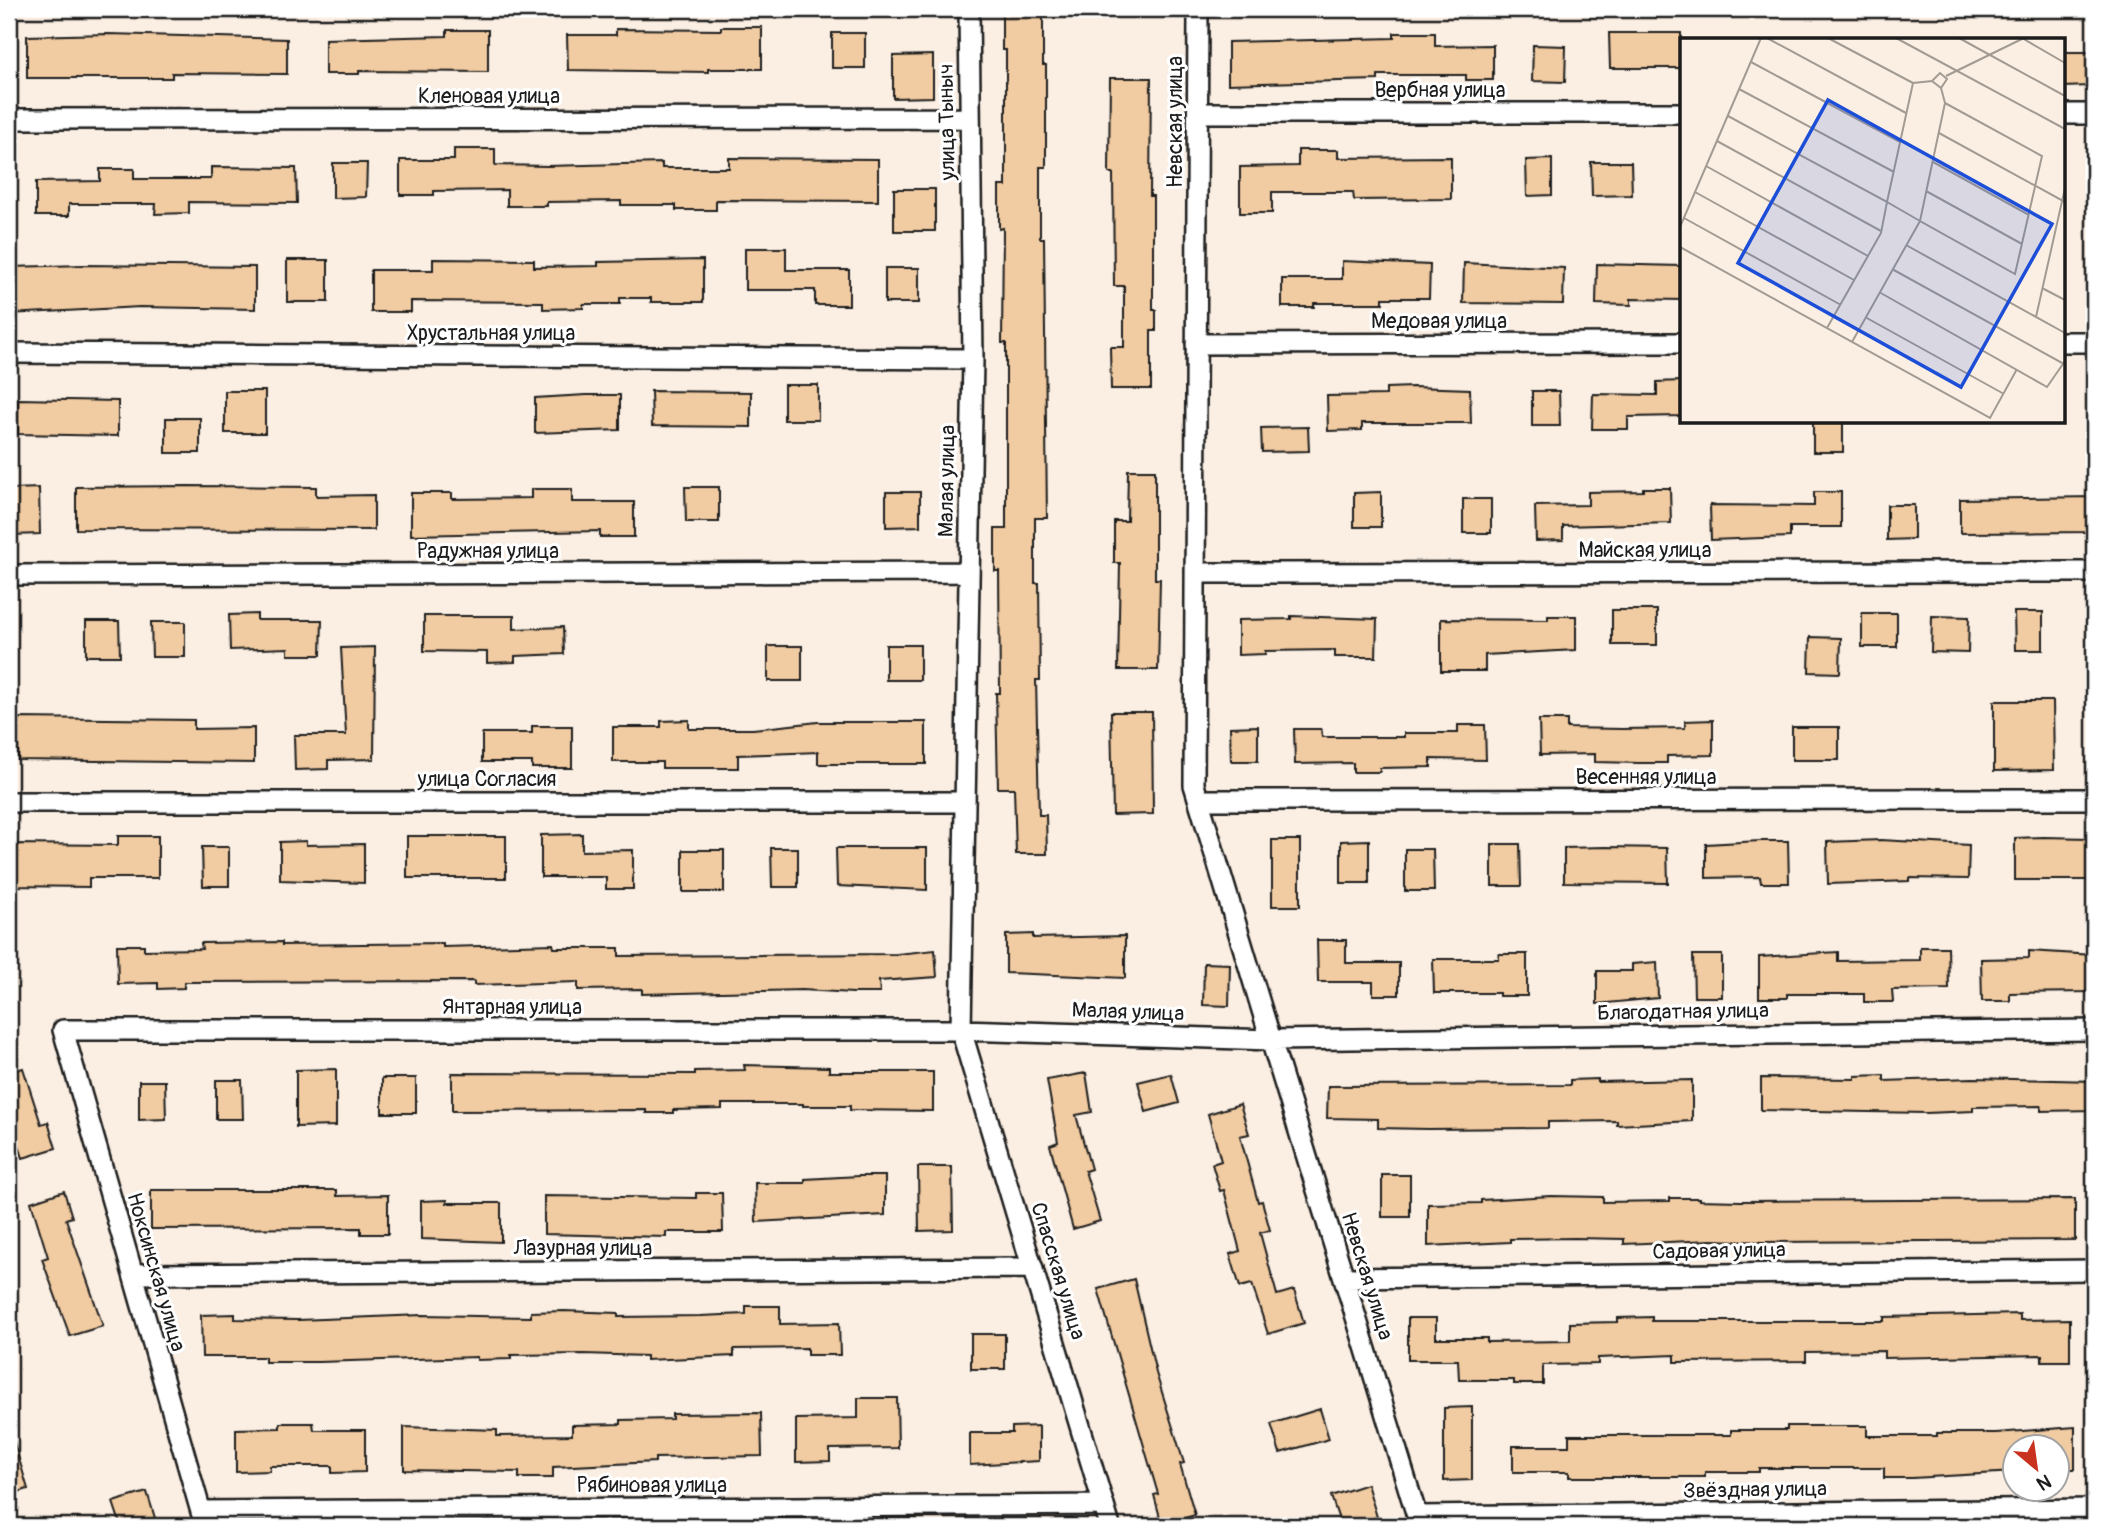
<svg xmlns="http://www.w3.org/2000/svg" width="2103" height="1535" font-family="Pangolin,sans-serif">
<rect width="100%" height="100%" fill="#fbefe3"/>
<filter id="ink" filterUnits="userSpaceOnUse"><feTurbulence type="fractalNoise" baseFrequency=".0143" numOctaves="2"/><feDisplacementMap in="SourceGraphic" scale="14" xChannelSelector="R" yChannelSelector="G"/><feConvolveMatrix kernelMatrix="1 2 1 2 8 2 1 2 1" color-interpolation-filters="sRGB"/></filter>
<g filter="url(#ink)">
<!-- building -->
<path fill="#f1cba1" stroke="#1c1c1c" stroke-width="2" d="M1002 9H1043V65H1046V167H1040V238H1044L1047 518H1035V583H1039L1040 680H1036L1039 815H1046L1047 854H1016L1014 788H998L996 693H1000L999 571H995V529H1006V343H1002L1003 228 999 229V186H1006V50H1002Z
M721 27H762V69H708V72L568 70 567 35H616V29L721 30Z
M447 30H488V72L359 71V74H325V39L447 36Z
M832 33H865V68H832Z
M1394 33H1435V46L1493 45V80H1466V75H1378V80L1228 84V42L1394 38Z
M1609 33H1681V68H1610Z
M109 34 287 39V74L172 73V78H27V36Z
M1533 45 1566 46 1565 82 1532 81Z
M2063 52H2089L2090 86 2063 87Z
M933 55V97L893 98V56Z
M1110 78H1151L1150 196H1153V310H1156V331H1151V389H1111L1110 347H1124V286H1114L1113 173H1109Z
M454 149H495V165L547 166 662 163V168H729V158L878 159V201L716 200V210H676V205H621V201L547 202V206H507V190L434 191V195H400V160H454Z
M1298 150H1338V158L1451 157V199L1354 200 1353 192H1272V213H1240V167L1298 166Z
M1552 159V195L1527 196 1526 160Z
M1591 162H1631L1632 195 1592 196Z
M333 163H367L366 197 333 198Z
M211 167 296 168 297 203 189 202V213L155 214 156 204H69V216H36V182L100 181V169H134V179H211Z
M894 189H935V231H894Z
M745 248H786V270H849V305H815V290H745Z
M433 259 534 260V267L598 266V262L703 260V302H651V298H620V304H583V308L543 309V302L411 301V312H371V270H433Z
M287 260H328V302H287Z
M1342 261 1430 265 1429 298H1383V303H1314V307H1282V279H1342Z
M1464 263 1564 268 1563 304 1463 303Z
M1597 264 1681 266V300L1631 299V305L1596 304Z
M85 265 255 267V309L140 307 9 314V267Z
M885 268H919V303H885Z
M1681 381V416L1628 417V429H1592L1593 394 1657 395V382Z
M784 385H818V420H784Z
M1413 387 1470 389 1471 423H1362V430L1328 431 1327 396 1386 395V388Z
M225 391H265V433H225Z
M651 391 751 392V427L652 426Z
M1532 391H1559L1560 426H1532Z
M586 395H620V430L535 433V398Z
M18 399 118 401V436L18 434Z
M166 418H200V453H166Z
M1813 422H1843V452H1813Z
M1308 427 1309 451 1262 452 1261 428Z
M1128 470H1155V579H1160L1158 670H1118L1120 563H1114V521H1127Z
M187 486 316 487V496L374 495V530L76 529V487Z
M685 487H719V522H686Z
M39 488 40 534 12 535V489Z
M1643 488H1670L1671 523 1563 526V540L1536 541 1535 506 1588 505V492L1643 491Z
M531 489H572V502H634V537H600V531L411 535V493H452V499L531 498Z
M886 492H920V526L886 527Z
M1381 492V527H1354V493Z
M1814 492H1841V527H1790V537L1711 540 1710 505 1814 506Z
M2094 497V532L1960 533V499Z
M1463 499H1491V533H1463Z
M1887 505H1914V539L1887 540Z
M1612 610H1657V645H1612Z
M2014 612H2043V650H2015Z
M1862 613H1897V647H1862Z
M257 614V620H322L321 655H288V648L230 650 229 615Z
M424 616H514V629L563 627 564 654 515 656V662L487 663V652L424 651Z
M1291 616 1377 619 1376 657H1335V650L1265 651V654L1238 655V620L1291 619Z
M1548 616H1576V650L1485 655V671H1441V619L1548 620Z
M1932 616 1969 617 1968 653 1931 652Z
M86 621H119L120 656H86Z
M151 622H185V657H152Z
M1810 637 1841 638 1840 673 1809 672Z
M886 645H920V680H886Z
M768 646H802V681H768Z
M375 647 374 759 328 760V769L295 770 294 735H346L341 648Z
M1994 701H2053L2054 770 1994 771Z
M1111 712H1152L1153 814 1113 815Z
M18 718 194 720V729L254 728V763L18 760Z
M689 720V729H753L818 722H926V764H818V752L738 755V768H662V762H613V727H661V721Z
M1539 720H1567V728L1622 729 1685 728V721L1713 720V755L1667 756V763H1639L1595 762V754L1540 755Z
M1458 725H1485L1486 760 1431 759V767L1380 768V772H1353V763L1295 764 1294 729H1321L1322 737H1404V733H1458Z
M532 726H572V768H532V762H482V733H532Z
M1258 726V761H1231L1230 727Z
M1792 727H1839V760H1792Z
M582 834V851L633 850V889H606V877H541V835Z
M118 836H158V878H89V887L9 886V844L118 845Z
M407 836H506V878H407Z
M2043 837 2090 838 2091 880H2015V838Z
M1272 840H1300V906H1272Z
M1369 840V883H1341V841Z
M1881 840 1969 845 1968 879 1909 878V881L1828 884 1827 842Z
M306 841V845L364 844V883L280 880V842Z
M1760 841H1788L1789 883H1761L1760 877 1706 878V844Z
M1492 844H1520L1521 886H1492Z
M202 847H229V886H203Z
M1605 847 1667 848 1668 883 1564 882V848Z
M771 848H798V887H772Z
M836 848H927V890L837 886Z
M1405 849H1433L1434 891H1405Z
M683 850H724V892H683Z
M1033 934V938L1125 936V978L1006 973V935Z
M1317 940H1346V963H1399V995H1373V982H1318Z
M282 942V945L443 943V947L553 944 554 948H619V956L897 954 935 950 937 977 879 981 880 993H853L802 990 642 994V989L578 990V982L474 985V981L184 982V988L158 989V983L118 984 117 945H144V950L202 949 201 943Z
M1920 947H1948L1949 989 1892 990 1893 1002H1864V994H1787V998H1759V957L1838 952V961L1920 960Z
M2029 951 2094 955V992L2010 993V1001H1982L1981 959 2029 958Z
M1499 954H1527V996H1499V993H1434L1433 959H1499Z
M1693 955H1722V997H1694Z
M1657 962 1658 998 1597 1004V971H1632V964Z
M1204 963 1230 964 1229 1006 1203 1005Z
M744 1065 829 1067V1072H933V1111L850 1110V1106H803V1104H722V1109L673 1110V1113H646V1110L452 1111V1073L695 1074V1071L745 1070Z
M23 1068 41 1124 48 1122 56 1148 23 1158 9 1115V1072Z
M336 1069V1126L296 1127V1070Z
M1086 1073 1092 1112 1076 1115 1091 1169 1085 1171 1100 1221 1073 1229 1050 1145 1058 1142 1047 1080Z
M1171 1074 1179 1103 1146 1112 1138 1082Z
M1884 1075V1081L1973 1078 2094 1081V1110L2041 1111V1106L1973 1107V1111L1926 1113 1761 1110V1078L1855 1079V1076Z
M382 1078H416V1113H382Z
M1598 1079V1082L1692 1080V1121L1617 1125V1121L1548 1122V1128L1428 1129 1378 1128V1119L1327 1118 1328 1086 1570 1085V1080Z
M216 1080H242L243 1119H216Z
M139 1081H165L166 1119 139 1120Z
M1240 1104 1249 1134 1240 1136 1258 1202 1262 1201 1270 1230 1260 1233 1277 1295 1294 1290 1304 1323 1268 1334 1252 1284 1240 1287 1230 1254 1240 1251 1224 1190 1220 1191 1212 1164 1221 1161 1208 1114Z
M918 1167H952L953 1230 919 1231Z
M1382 1175H1410V1217H1382Z
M859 1176H885V1215L756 1222 755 1183H805V1179Z
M151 1190H337V1196L388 1195V1234H361V1228L151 1229Z
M64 1191 72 1217 66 1219 103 1326 70 1336 42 1259 48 1257 31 1202Z
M696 1193H722L723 1232H666V1237L544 1234V1196L696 1198Z
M1551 1196 1603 1197V1202L1670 1201V1198H1699V1200L1740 1201 2075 1199V1240L1763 1242 1712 1240 1624 1244V1239L1575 1238 1510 1239V1242L1428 1246V1204L1481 1203V1200Z
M447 1200V1203H501V1242L421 1239V1201Z
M1134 1279 1156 1373 1184 1463 1180 1464 1195 1515 1162 1525 1154 1495 1158 1494 1098 1289Z
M746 1306H780V1324L839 1323 840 1355H807V1348L734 1349V1356L646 1360V1356L584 1354 511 1355V1359L477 1360V1357L319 1362H265V1357H202L201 1315 235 1314V1319L298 1320 422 1315 531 1317V1312L564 1311 618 1313V1317L700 1316 746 1314Z
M2020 1314V1320L2070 1319V1361H2042V1355L1884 1358V1351L1806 1352V1361L1675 1362V1355L1598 1358V1364L1543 1365V1384H1514V1380H1459L1458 1360H1408V1318H1436V1338H1487V1342L1570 1341V1323L1618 1322V1318L1652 1317V1321H1884V1317Z
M971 1334H1005V1369H971Z
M858 1398H897L898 1448 830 1449V1461L796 1462V1419L858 1418Z
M1472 1407V1480L1444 1481V1408Z
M1320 1409 1329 1439 1280 1453 1271 1424Z
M761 1413 762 1456 655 1458V1462L553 1467V1478H519V1472L404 1470V1427L497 1430V1436L572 1435V1425L621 1424V1420L672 1419V1414Z
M280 1423H313L314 1430H365V1472L332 1473V1466H270V1471L236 1472V1429L280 1428Z
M1039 1426V1461L970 1465V1433H1012V1427Z
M1787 1426H1867V1436H1937V1433H1996L2075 1427V1469H2057V1447H2015V1472L1912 1478H1884V1468H1759V1472H1705V1477H1569V1472H1513V1446H1569V1435H1731V1430H1787Z
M9 1439H13L28 1489 9 1495Z
M1367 1484 1377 1517 1341 1526 1331 1496Z
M147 1492 155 1518 121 1526 113 1502Z"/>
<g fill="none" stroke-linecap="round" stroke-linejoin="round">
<!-- minor casing -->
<g stroke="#1c1c1c" stroke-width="24">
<path id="minor" d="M969 9 973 359 961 1030 1271 1040 1194 785 1198 9
M1198 113H1681
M2063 114H2094
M9 119 969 118
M2063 342H2094
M1196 344 1681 343
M9 353 973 359
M1195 573 2094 572
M9 575 968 572
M1199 800 2094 799
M9 802H965
M133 1274 1033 1268
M1344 1278 2094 1270
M201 1511 1104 1505
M1417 1516 2094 1509
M205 1526 63 1030H961L1110 1526
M1420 1526 1271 1040 2094 1030"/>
</g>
<!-- minor -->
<use href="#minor" stroke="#fff" stroke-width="19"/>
</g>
</g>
<g text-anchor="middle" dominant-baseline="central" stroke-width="6" stroke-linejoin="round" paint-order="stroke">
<!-- street labels -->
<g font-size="21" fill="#1c1c1c" stroke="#fff">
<text x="1440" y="90">Вербная улица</text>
<text x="489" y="96">Кленовая улица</text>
<text transform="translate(947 122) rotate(-91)">улица Тыныч</text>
<text transform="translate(1175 122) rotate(-90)">Невская улица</text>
<text x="1439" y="321">Медовая улица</text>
<text x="491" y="333">Хрустальная улица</text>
<text transform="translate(947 481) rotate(-89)">Малая улица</text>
<text x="1645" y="550">Майская улица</text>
<text x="488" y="551">Радужная улица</text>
<text x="1646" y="777">Весенняя улица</text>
<text x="487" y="779">улица Согласия</text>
<text x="512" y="1007">Янтарная улица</text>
<text transform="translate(1128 1012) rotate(2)">Малая улица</text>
<text transform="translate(1683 1012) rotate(-1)">Благодатная улица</text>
<text x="583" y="1248">Лазурная улица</text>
<text transform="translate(1719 1251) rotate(-1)">Садовая улица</text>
<text transform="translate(1058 1271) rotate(73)">Спасская улица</text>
<text transform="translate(156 1272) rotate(74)">Ноксинская улица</text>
<text transform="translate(1367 1276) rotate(73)">Невская улица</text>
<text x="652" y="1485">Рябиновая улица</text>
<text transform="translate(1755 1490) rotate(-1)">Звёздная улица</text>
</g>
</g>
<!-- overview -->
<g transform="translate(1680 38)">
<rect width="385" height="385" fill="#fbefe3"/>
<path fill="none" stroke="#a29b93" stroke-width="2" d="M87 0 226 75M148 0 233 45M216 0 385 91M279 0 385 58M342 0 385 25M71 24 220 104M266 38 344 0M233 45 252 43 260 35 267 41 261 50 252 43M261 50 265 65 240 183 335 236 362 118 265 65M59 51 214 134M48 78 207 164 233 45M259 95 385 164M37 103 201 193M253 124 349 177M26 128 188 218M246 153 342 206M15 154 174 242M4 180 161 267M0 189 81 0M226 207 385 295M0 209 310 380 337 331M212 231 384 326M362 250 385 262M199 254 367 349 385 323M185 279 324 356M356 279 385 150M147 290 201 195 207 164 240 183 172 304"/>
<path fill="#1d4ed8" fill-opacity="0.15" stroke="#1d4ed8" stroke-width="3.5" d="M148 62 372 186 281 349 58 225Z"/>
<rect width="385" height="385" fill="none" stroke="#1c1c1c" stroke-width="3.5"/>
</g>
<!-- margin -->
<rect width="2103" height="1535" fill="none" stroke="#fff" stroke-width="35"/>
<rect x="18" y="18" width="2068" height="1500" fill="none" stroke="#1c1c1c" stroke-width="2.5" filter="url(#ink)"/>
<!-- north arrow -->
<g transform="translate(2036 1468) rotate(151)"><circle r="33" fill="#ffffff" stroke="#a4a4a4" stroke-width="2"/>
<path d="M0-5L12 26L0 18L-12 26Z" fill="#c8321e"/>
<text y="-10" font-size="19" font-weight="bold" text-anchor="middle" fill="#1c1c1c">N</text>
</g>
</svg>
